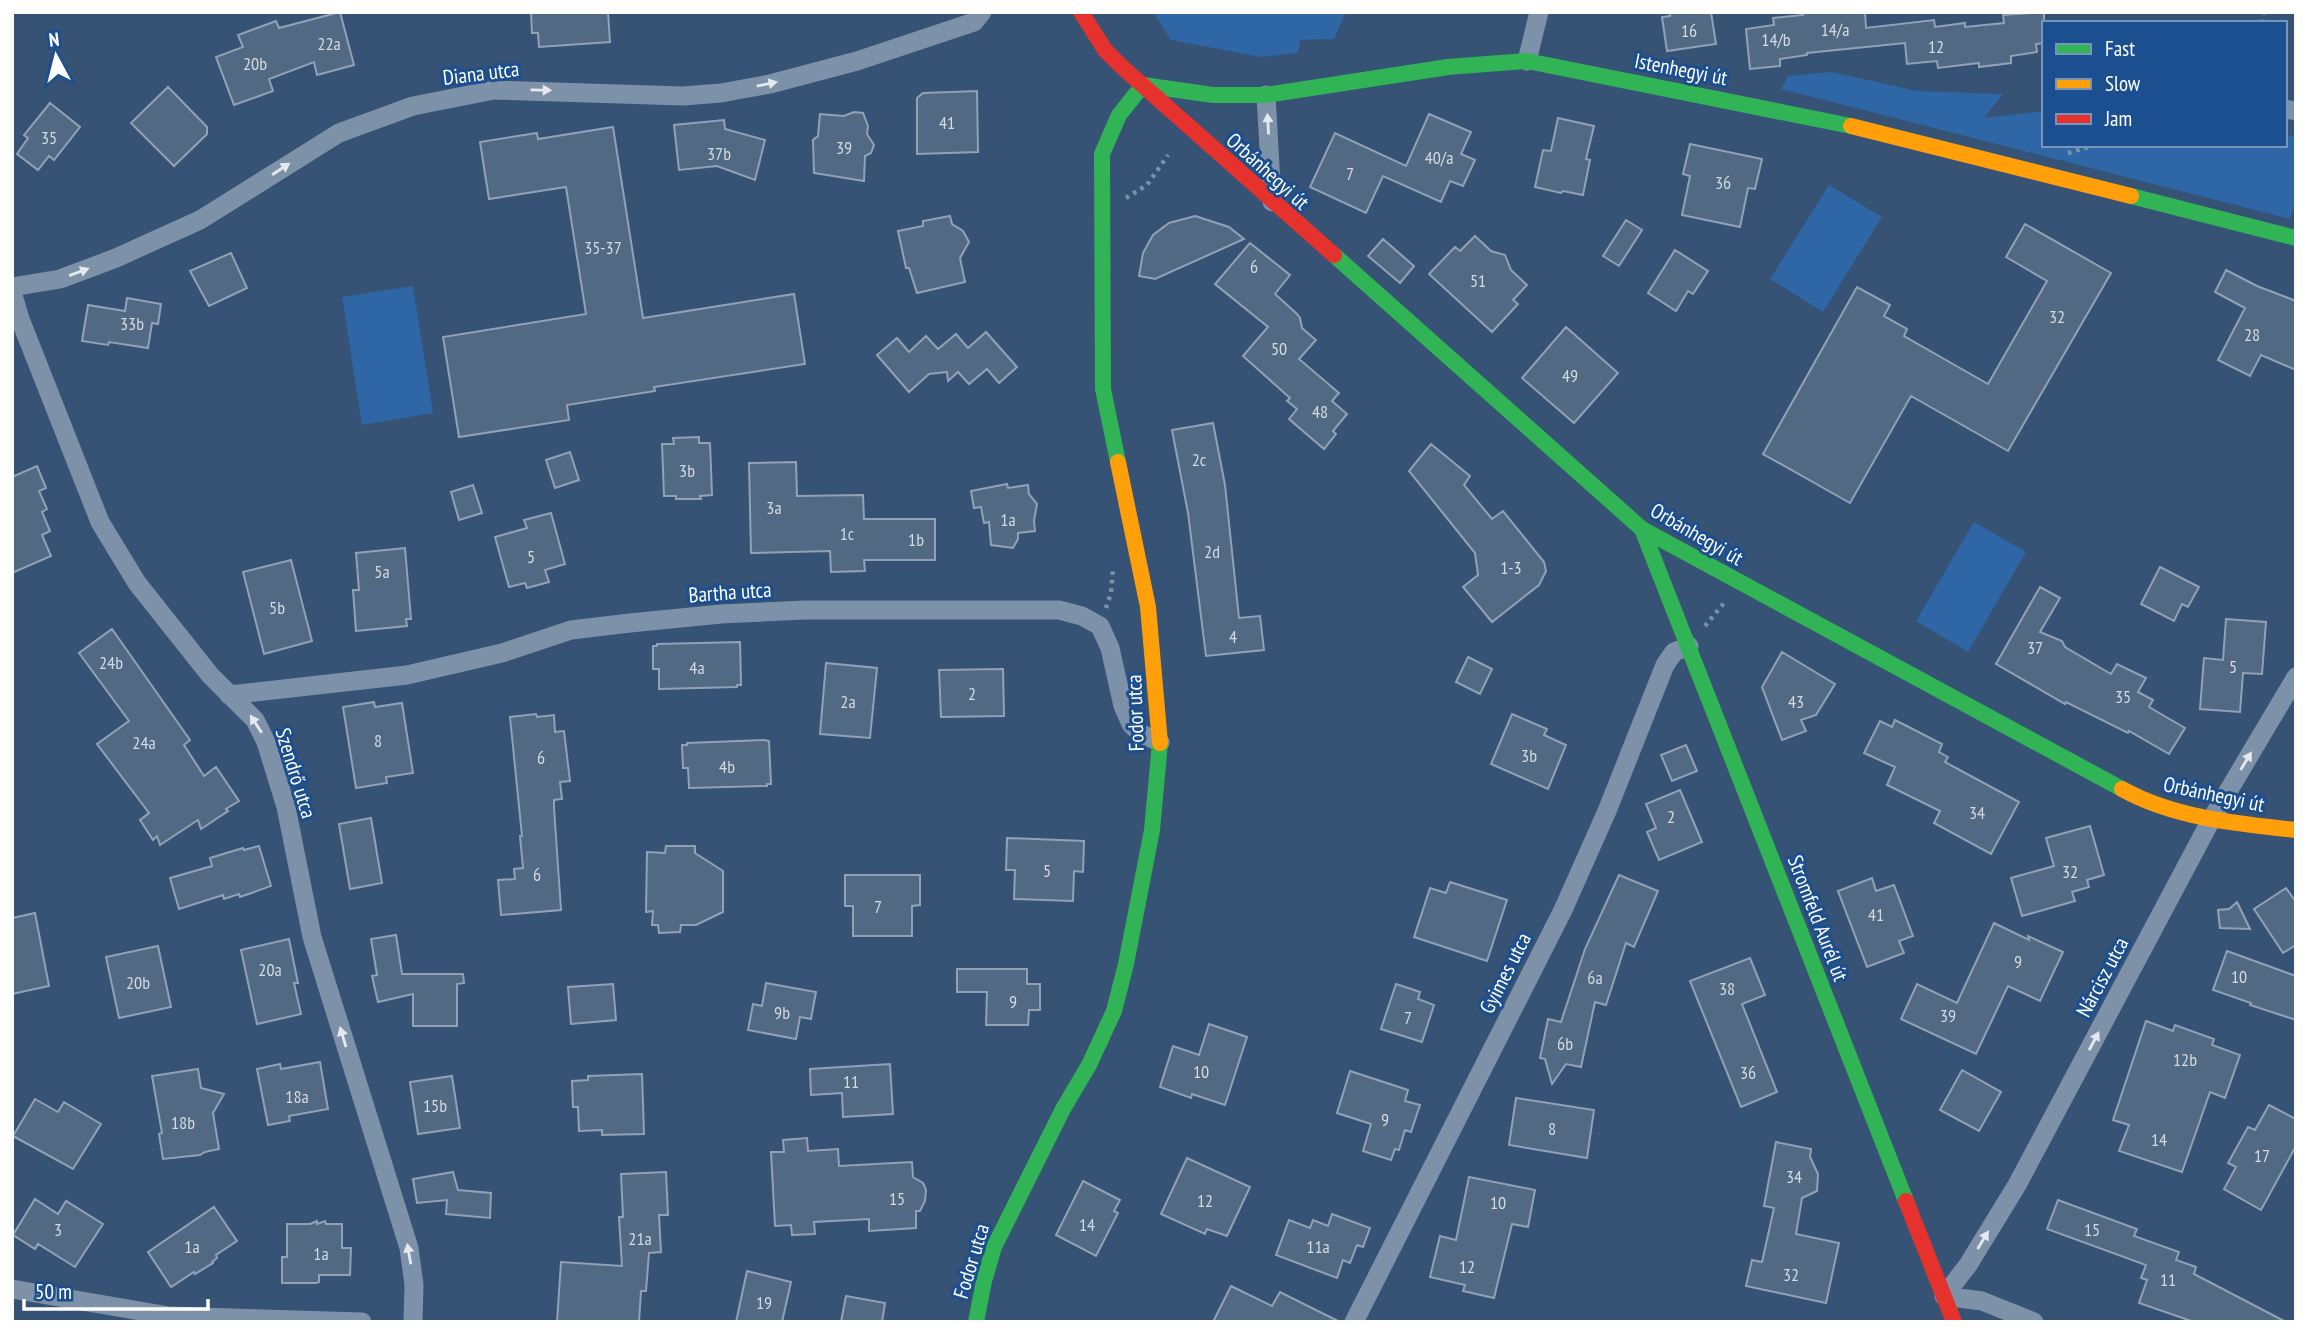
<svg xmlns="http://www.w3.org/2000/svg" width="2308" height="1334" font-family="'PT Sans Narrow',sans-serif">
<rect width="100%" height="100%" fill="#365274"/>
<!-- green -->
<path fill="#2f66a5" d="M1153 12H1346L1334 39 1300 40 1298 53 1261 57 1171 40Z
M1831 72 1918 91 2003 94 1984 118 2044 111V145H2285V134L2296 137V199L2290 219 1781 89 1788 76Z
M1829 185 1882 217 1823 312 1770 279Z
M413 286 433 413 362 425 342 297Z
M1974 522 2026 552 1968 652 1916 621Z"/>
<!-- building -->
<path fill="#526984" stroke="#92a2b6" stroke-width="2" d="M340 12 354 65 317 75 314 62 269 79 273 91 234 105 216 57 243 47 238 35 276 21 279 28Z
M531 12H608L610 42 539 47 538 33H532Z
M1670 12H1711L1716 44 1667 51 1662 17 1670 16Z
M1802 12H1865L1866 28 1934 20 1935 27 1965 23V27L2004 23 2003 15 2044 12V43L2036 44 2037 52 2011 56V63L1979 67V63L1938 68 1937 61 1907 64 1905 43 1807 53V55L1780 59V66L1750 69 1746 29 1774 25 1773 18 1803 15Z
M168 87 207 127V134L174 166 131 123Z
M977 91 978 152 917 154V98L923 93Z
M50 103 80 127 54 160 49 156 38 170 17 154 28 138 24 135Z
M854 112 863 113 868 126 867 134 874 145 871 153 865 156 864 181 814 173 813 140 818 136 820 114 844 116Z
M1429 114 1471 132 1461 154 1475 160 1463 186 1450 181 1441 202 1383 176 1366 213 1310 187 1335 133 1406 166Z
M1558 118 1594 126 1586 159 1590 160 1583 195 1563 191 1561 193 1535 187 1543 150 1551 151Z
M724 120 725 129 765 140 755 180 717 166 679 170 674 125Z
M613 127 643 318 794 294 805 364 654 387 655 391 567 405 569 420 459 437 443 337 586 314 566 187 489 199 480 142 537 133 538 139Z
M1690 144 1762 159 1755 189 1748 188 1740 227 1682 215 1690 176 1683 174Z
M950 216 952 224 963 231 969 242 960 258 965 282 917 293 909 268H906L898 231 923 226V221Z
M1195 216 1229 227 1244 239 1155 279 1139 276 1143 253 1153 235 1169 223Z
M1626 220 1642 230 1619 266 1603 256Z
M2025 224 2111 273 2008 451 1911 396 1850 503 1763 454 1857 287 1890 305 1884 316 1907 329 1904 336 1988 384 2047 281 2006 257Z
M1475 236 1491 251 1505 255 1511 270 1527 285 1513 300 1518 304 1492 332 1429 274 1455 247 1460 251Z
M1383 239 1414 266 1400 283 1368 256Z
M1250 243 1290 275 1275 294 1297 314 1300 318 1302 328 1316 340 1299 359 1339 393 1332 401 1347 414 1333 431 1336 434 1324 449 1289 419 1297 409 1287 401 1290 398 1243 356 1268 327 1215 284Z
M1675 250 1708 271 1693 294 1688 291 1676 311 1648 293Z
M231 253 247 288 209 306 190 271Z
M2226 270 2257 286 2296 301V370L2261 355 2250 376 2218 360 2245 308 2215 292Z
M127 298 161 304 158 324 152 323 148 348 109 342 108 345 82 341 88 305 125 311Z
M1566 327 1618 373 1574 423 1522 378Z
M986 332 1017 367 999 383 987 369 969 384 958 372 948 381 947 372 929 374 909 392 877 355 897 338 909 352 926 336 938 349 956 334 968 348Z
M1213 423 1225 485 1239 618 1260 616 1264 650 1206 656 1188 513 1172 430Z
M699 437V443H710L712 495 700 496 701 499H676V496H664L662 444H674L673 438Z
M1431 444 1470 476 1464 485 1492 519 1503 511 1544 562 1546 571 1539 585 1492 622 1463 587 1478 575 1475 553 1409 471Z
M570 452 579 480 555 488 546 460Z
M796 462 797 496 863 495 864 519H935V560H864L865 571 831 572 830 551 751 553 749 463Z
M37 466 46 488 39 491 47 509 42 512 50 531 42 535 51 556 12 573V477Z
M1007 484 1008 488 1028 485 1029 494 1037 504 1034 521 1035 531 1018 533V539L1013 548 991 545 989 522 984 523 981 507 974 508 971 491Z
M473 485 482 513 459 520 451 492Z
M551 513 565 564 545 570 549 582 527 588 525 583 509 587 495 537 527 528 524 520Z
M405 548 411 619H406L407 626 356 631 353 590H359L356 553Z
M291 560 312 641 264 654 243 572Z
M2160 567 2199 587 2188 607 2182 604 2174 621 2141 604Z
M2040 587 2060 598 2040 632 2062 641 2065 647 2111 674 2117 664 2146 678 2138 692 2153 700 2149 707 2185 728 2169 754 2129 731 2128 733 2066 702 2065 704 1996 664Z
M2226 619 2266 622 2262 674 2243 673 2240 712 2200 709 2204 658 2223 660Z
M112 629 190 740 184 745 204 776 216 767 239 801 226 809 228 811 201 829 198 820 160 845 157 836 153 840 140 820 149 813 97 744 129 721 79 653Z
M740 642 741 685H737V687L659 689V669H653V646H657V644Z
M1782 652 1835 684 1816 715 1801 720 1806 731 1782 740 1762 687Z
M1468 657 1492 669 1480 694 1456 682Z
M826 663 877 668 870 738 820 734Z
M1003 669 1004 716 941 717 939 670Z
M374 702 375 707 402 703 413 773 386 777 387 783 356 788 343 707Z
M536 714 537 717 554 715 555 732 564 731 570 781 560 782 562 799 554 800V808L561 910 501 915 498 880 515 879 514 869 523 868 520 836H522L510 717Z
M1512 714 1547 729 1544 735 1566 745 1548 789 1491 764Z
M1895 720 1942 744 1939 752 1948 757 1945 762 2019 802 1991 854 1934 823 1940 811 1887 785 1895 767 1864 753 1880 721 1892 727Z
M764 740 769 741 771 784H767V786L689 788 688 768H683L682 745H687V743Z
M1686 745 1697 771 1672 781 1661 755Z
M1680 790 1702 842 1659 860 1647 832 1656 828 1646 804Z
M371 818 382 883 350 889 339 824Z
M2090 826 2104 875 2087 880 2089 887 2072 892 2075 901 2022 916 2011 878 2054 866 2046 838Z
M1007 838 1084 841 1083 872 1074 871 1073 901 1014 899 1015 870H1006Z
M259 846 271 886 240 897 239 894 224 899 223 895 179 909 170 878 212 866 210 858 243 848 244 850Z
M666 846H695V853L723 871V912L696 925H681L680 932 659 933 658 925H652L653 911 646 912 647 852 665 853Z
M845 875H920V905L912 906V936H853V906H845Z
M1619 875 1658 891 1634 947 1626 943 1606 1005 1595 1002 1581 1067 1566 1064 1552 1084 1545 1059 1540 1058 1548 1019 1561 1022 1585 949Z
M1872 878 1876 891 1894 885 1913 936 1899 941 1904 953 1867 967 1838 891Z
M1450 882 1507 900 1487 961 1414 937 1430 888 1446 893Z
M2286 888 2296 902V945L2283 953 2254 909Z
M2237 902 2250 929 2220 928 2218 910 2229 909Z
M35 913 49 986 12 994V918Z
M1994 923 2029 940 2028 936 2063 952 2040 1001 2008 986 1976 1054 1901 1019 1917 984 1957 1003Z
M396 935 402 974H463L464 983 457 984V1026H413V994L378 1002 372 976 377 975 371 939Z
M289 939 298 983H294L301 1014 257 1024 241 950Z
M158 946 171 1007 119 1018 106 957Z
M2227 951 2296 976V1020L2250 1005 2251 1003 2213 990Z
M1750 958 1765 995 1742 1004 1777 1092 1741 1107 1690 981Z
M957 969H1027V984H1040V1010H1029L1028 1025H986L987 992H957Z
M766 983 816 992 811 1019 800 1017 796 1039 748 1030 753 1004 762 1006Z
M613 984 616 1020 571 1024 568 987Z
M1396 984 1420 992 1418 999 1434 1005 1422 1042 1381 1029Z
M2146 1021 2173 1031 2175 1025 2214 1039 2212 1045 2240 1055 2225 1098 2210 1092 2182 1172 2119 1151 2129 1125 2113 1120Z
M1209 1024 1247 1037 1225 1105 1192 1094 1191 1098 1160 1087 1173 1046 1199 1055Z
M320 1062 328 1109 289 1116 290 1121 268 1125 257 1069 280 1064 281 1069Z
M890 1064 893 1114 843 1117 842 1093 811 1095 810 1069Z
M198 1069 201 1088 224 1094 213 1113 219 1149 205 1152 200 1155 163 1159 159 1134 162 1133 152 1076Z
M1962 1070 2001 1092 1979 1131 1940 1110Z
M1350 1071 1408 1090 1405 1101 1420 1105 1411 1132 1405 1130 1399 1150 1395 1149 1391 1160 1363 1151 1371 1124 1337 1113Z
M642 1074 644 1134 602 1135V1130L579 1131 578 1107H573L572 1081 588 1080V1076Z
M452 1076 460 1128 418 1134 410 1082Z
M1516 1098 1594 1110 1587 1158 1509 1145Z
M35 1099 58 1112 64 1102 101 1124 73 1169 13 1136Z
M2269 1105 2296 1119V1146L2261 1210 2224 1189 2236 1167 2228 1163 2248 1127 2255 1130Z
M807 1138 808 1151 838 1149 839 1166 912 1162 913 1177 923 1183 926 1190 925 1201 920 1211H916V1228L869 1231V1219L814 1222 815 1234 792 1235 791 1225 775 1226 771 1152H784L783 1140Z
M1776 1142 1811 1149 1810 1157 1818 1174 1817 1191 1802 1198 1796 1234 1839 1243 1826 1303 1746 1286 1752 1260 1762 1262 1774 1208 1764 1206Z
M1187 1158 1250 1187 1227 1236 1207 1229 1205 1234 1161 1214Z
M453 1172 458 1190 491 1193 490 1218 446 1214 447 1200 417 1203 413 1179Z
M666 1172 668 1215H659L661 1252 649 1253 646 1291H641L639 1322H557L561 1262 622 1266 619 1217H623L621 1174Z
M1469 1177 1535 1190 1528 1227 1512 1224 1494 1298 1463 1291 1465 1285 1430 1277 1440 1236 1456 1240Z
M1083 1181 1120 1200 1114 1211 1118 1213 1096 1256 1056 1235Z
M35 1199 58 1214 66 1201 103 1224 75 1267 38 1244 35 1249 13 1235Z
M2058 1200 2137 1229 2134 1236 2179 1252 2176 1260 2196 1267 2194 1274 2286 1322H2194L2139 1303 2147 1280 2141 1278 2146 1265 2047 1229Z
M214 1207 237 1241 216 1255 217 1258 212 1262 213 1263 195 1274 194 1272 171 1287 148 1252Z
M1332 1214 1370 1228 1363 1247 1357 1245 1350 1263 1343 1260 1337 1278 1276 1255 1289 1220 1310 1228 1313 1220 1328 1226Z
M317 1221V1224L325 1221 326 1224H342V1248H351L350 1275H319V1282L316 1283H282V1257H287V1224H310Z
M747 1271 791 1282 782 1322H736Z
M1231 1286 1272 1306 1280 1292 1340 1322H1213Z
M846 1296 885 1303 882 1322H841Z"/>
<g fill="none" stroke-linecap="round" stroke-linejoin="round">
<!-- path -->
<path stroke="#7d92a8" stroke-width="4.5" stroke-dasharray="3.5 5" stroke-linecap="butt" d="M2262 23 2264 12
M2068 153 2096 145
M1126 198 1147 185 1168 155
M1106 608 1111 593 1113 569
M1705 626 1724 603"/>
<!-- street -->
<path stroke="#7d92a8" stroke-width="19" d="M1527 61 1539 12
M1266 95 1272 202
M2285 109 2296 111
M12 287 60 279 116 258 200 220 339 133 413 106 494 90 683 96 721 93 770 84 857 61 974 22 982 12
M12 292 20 319 100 522 137 583 210 675 255 720 266 742 286 807 312 937 409 1248 414 1285 413 1322
M229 695 407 675 502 653 571 630 630 623 721 614 805 610H1059L1082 616 1100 626 1110 648 1123 706 1131 724 1141 734 1160 742
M12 1289 169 1316 362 1322
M1944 1296 1968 1265 2017 1185 2211 820 2296 677
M1944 1296 1982 1301 2034 1322
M1354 1322 1563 910 1607 811 1665 665 1674 652 1689 646"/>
<!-- fast -->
<path stroke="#30b455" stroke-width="16" d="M1143 85 1213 95H1266L1448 67 1527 61 1851 126
M2131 196 2296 238
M1334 255 1642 529 2122 789
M1118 462 1103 389 1102 154 1119 115 1143 85
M1642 529 1906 1201
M976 1322 984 1281 994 1247 1063 1109 1089 1065 1114 1011 1126 964 1152 830 1160 743"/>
<!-- slow -->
<path stroke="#ff9f0a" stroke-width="16" d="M1851 126 2131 196
M1118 462 1148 607 1160 743
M2122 789C2174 818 2238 824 2296 830"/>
<!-- jam -->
<path stroke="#e5322d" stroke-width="16" d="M1081 12 1105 50 1121 66 1334 255
M1906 1201 1954 1322"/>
</g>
<!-- one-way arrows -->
<defs><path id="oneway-solid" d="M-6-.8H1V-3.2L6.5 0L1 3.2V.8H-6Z" transform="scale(1.75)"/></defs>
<g fill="#e5e9ee">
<use href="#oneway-solid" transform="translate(767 84) rotate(-12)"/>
<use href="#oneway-solid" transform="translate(541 90) rotate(1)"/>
<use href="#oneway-solid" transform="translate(1268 124) rotate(-93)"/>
<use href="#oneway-solid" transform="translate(281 169) rotate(-33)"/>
<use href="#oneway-solid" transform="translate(79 272) rotate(-20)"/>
<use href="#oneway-solid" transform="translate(256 724) rotate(-123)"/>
<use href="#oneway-solid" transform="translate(2246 761) rotate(-59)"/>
<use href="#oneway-solid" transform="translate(343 1037) rotate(-107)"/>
<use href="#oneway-solid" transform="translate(2094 1041) rotate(-62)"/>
<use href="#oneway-solid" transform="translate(1983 1240) rotate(-59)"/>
<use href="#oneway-solid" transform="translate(409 1254) rotate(-100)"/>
</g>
<g text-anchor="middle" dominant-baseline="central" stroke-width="6" stroke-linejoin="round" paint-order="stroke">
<!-- number labels -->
<g font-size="18" fill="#d4dae0">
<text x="1835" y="29">14/a</text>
<text x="1689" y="30">16</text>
<text x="1776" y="39">14/b</text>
<text x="329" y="43">22a</text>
<text x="1936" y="46">12</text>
<text x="255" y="63">20b</text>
<text x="947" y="122">41</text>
<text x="49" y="137">35</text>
<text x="844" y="147">39</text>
<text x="719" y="153">37b</text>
<text x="1439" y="157">40/a</text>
<text x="1350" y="173">7</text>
<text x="1723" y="182">36</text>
<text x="603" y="247">35-37</text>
<text x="1254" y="266">6</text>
<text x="1478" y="280">51</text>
<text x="2057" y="316">32</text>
<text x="132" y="323">33b</text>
<text x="2252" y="334">28</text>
<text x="1279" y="348">50</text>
<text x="1570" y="375">49</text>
<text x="1320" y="411">48</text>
<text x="1199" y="459">2c</text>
<text x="687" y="470">3b</text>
<text x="774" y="507">3a</text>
<text x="1008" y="519">1a</text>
<text x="847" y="533">1c</text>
<text x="916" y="539">1b</text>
<text x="1212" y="551">2d</text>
<text x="531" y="556">5</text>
<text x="1511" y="567">1-3</text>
<text x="382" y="571">5a</text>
<text x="277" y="607">5b</text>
<text x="1233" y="636">4</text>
<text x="2035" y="647">37</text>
<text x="111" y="662">24b</text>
<text x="2233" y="666">5</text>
<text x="697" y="667">4a</text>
<text x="972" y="693">2</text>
<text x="2123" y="696">35</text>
<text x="848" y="701">2a</text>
<text x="1796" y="701">43</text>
<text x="378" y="740">8</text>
<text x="144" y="742">24a</text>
<text x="1529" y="755">3b</text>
<text x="541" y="757">6</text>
<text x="727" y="766">4b</text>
<text x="1977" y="812">34</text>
<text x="1671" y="816">2</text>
<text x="1047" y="870">5</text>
<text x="2070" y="871">32</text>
<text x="537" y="874">6</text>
<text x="878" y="906">7</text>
<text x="1876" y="914">41</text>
<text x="2018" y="961">9</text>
<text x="270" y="969">20a</text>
<text x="2239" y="976">10</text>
<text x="1595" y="977">6a</text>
<text x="138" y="982">20b</text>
<text x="1727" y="988">38</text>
<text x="1013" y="1001">9</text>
<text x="782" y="1012">9b</text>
<text x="1948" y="1015">39</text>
<text x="1408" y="1017">7</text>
<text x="1565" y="1043">6b</text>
<text x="2185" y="1059">12b</text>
<text x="1201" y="1071">10</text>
<text x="1748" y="1072">36</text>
<text x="851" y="1081">11</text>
<text x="297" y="1096">18a</text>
<text x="435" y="1105">15b</text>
<text x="1385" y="1119">9</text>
<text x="183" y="1122">18b</text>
<text x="1552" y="1128">8</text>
<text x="2159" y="1139">14</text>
<text x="2262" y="1155">17</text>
<text x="1794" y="1176">34</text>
<text x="897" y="1198">15</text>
<text x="1205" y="1200">12</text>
<text x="1498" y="1202">10</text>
<text x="1087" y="1224">14</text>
<text x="58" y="1229">3</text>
<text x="2092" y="1229">15</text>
<text x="640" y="1238">21a</text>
<text x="192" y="1246">1a</text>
<text x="1318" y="1246">11a</text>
<text x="321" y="1253">1a</text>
<text x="1467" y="1266">12</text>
<text x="1791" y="1274">32</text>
<text x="2168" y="1279">11</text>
<text x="764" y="1302">19</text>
</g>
<!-- street labels -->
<g font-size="21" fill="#fff" stroke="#1b4f8f">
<text transform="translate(1681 69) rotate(11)">Istenhegyi út</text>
<text transform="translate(481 73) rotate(-7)">Diana utca</text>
<text transform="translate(1268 171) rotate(42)">Orbánhegyi út</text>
<text transform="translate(1697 534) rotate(30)">Orbánhegyi út</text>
<text transform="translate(730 592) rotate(-4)">Bartha utca</text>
<text transform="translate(1135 713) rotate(-92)">Fodor utca</text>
<text transform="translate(296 773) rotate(73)">Szendrő utca</text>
<text transform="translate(2214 794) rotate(12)">Orbánhegyi út</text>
<text transform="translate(1818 918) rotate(69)">Stromfeld Aurél út</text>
<text transform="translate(1505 973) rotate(-63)">Gyimes utca</text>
<text transform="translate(2102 977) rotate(-62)">Nárcisz utca</text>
<text transform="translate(971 1261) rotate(-73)">Fodor utca</text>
</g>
</g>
<!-- border -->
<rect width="2308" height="1334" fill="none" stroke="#ffffff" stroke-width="28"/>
<!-- legend -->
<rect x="2042" y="21" width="245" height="126" fill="#1b4f8f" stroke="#7695bc" stroke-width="2"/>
<rect x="2056" y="44" width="35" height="10" fill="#30b455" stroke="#7695bc" stroke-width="2"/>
<text x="2105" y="56" font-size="21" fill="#ffffff">Fast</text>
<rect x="2056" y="79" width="35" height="10" fill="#ff9f0a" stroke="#7695bc" stroke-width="2"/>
<text x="2105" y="91" font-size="21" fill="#ffffff">Slow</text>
<rect x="2056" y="114" width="35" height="10" fill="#e5322d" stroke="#7695bc" stroke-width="2"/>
<text x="2105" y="126" font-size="21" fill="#ffffff">Jam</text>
<!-- north arrow -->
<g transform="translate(56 56) rotate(353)" stroke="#1b4f8f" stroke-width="5" paint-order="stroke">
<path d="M0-5L12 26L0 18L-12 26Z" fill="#ffffff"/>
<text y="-10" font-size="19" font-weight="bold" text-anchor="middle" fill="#ffffff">N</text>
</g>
<!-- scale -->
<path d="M24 1299v10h184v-10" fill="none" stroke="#ffffff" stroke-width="3.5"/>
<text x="35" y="1299" font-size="21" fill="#ffffff" stroke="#1b4f8f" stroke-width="5" paint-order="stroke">50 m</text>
</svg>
